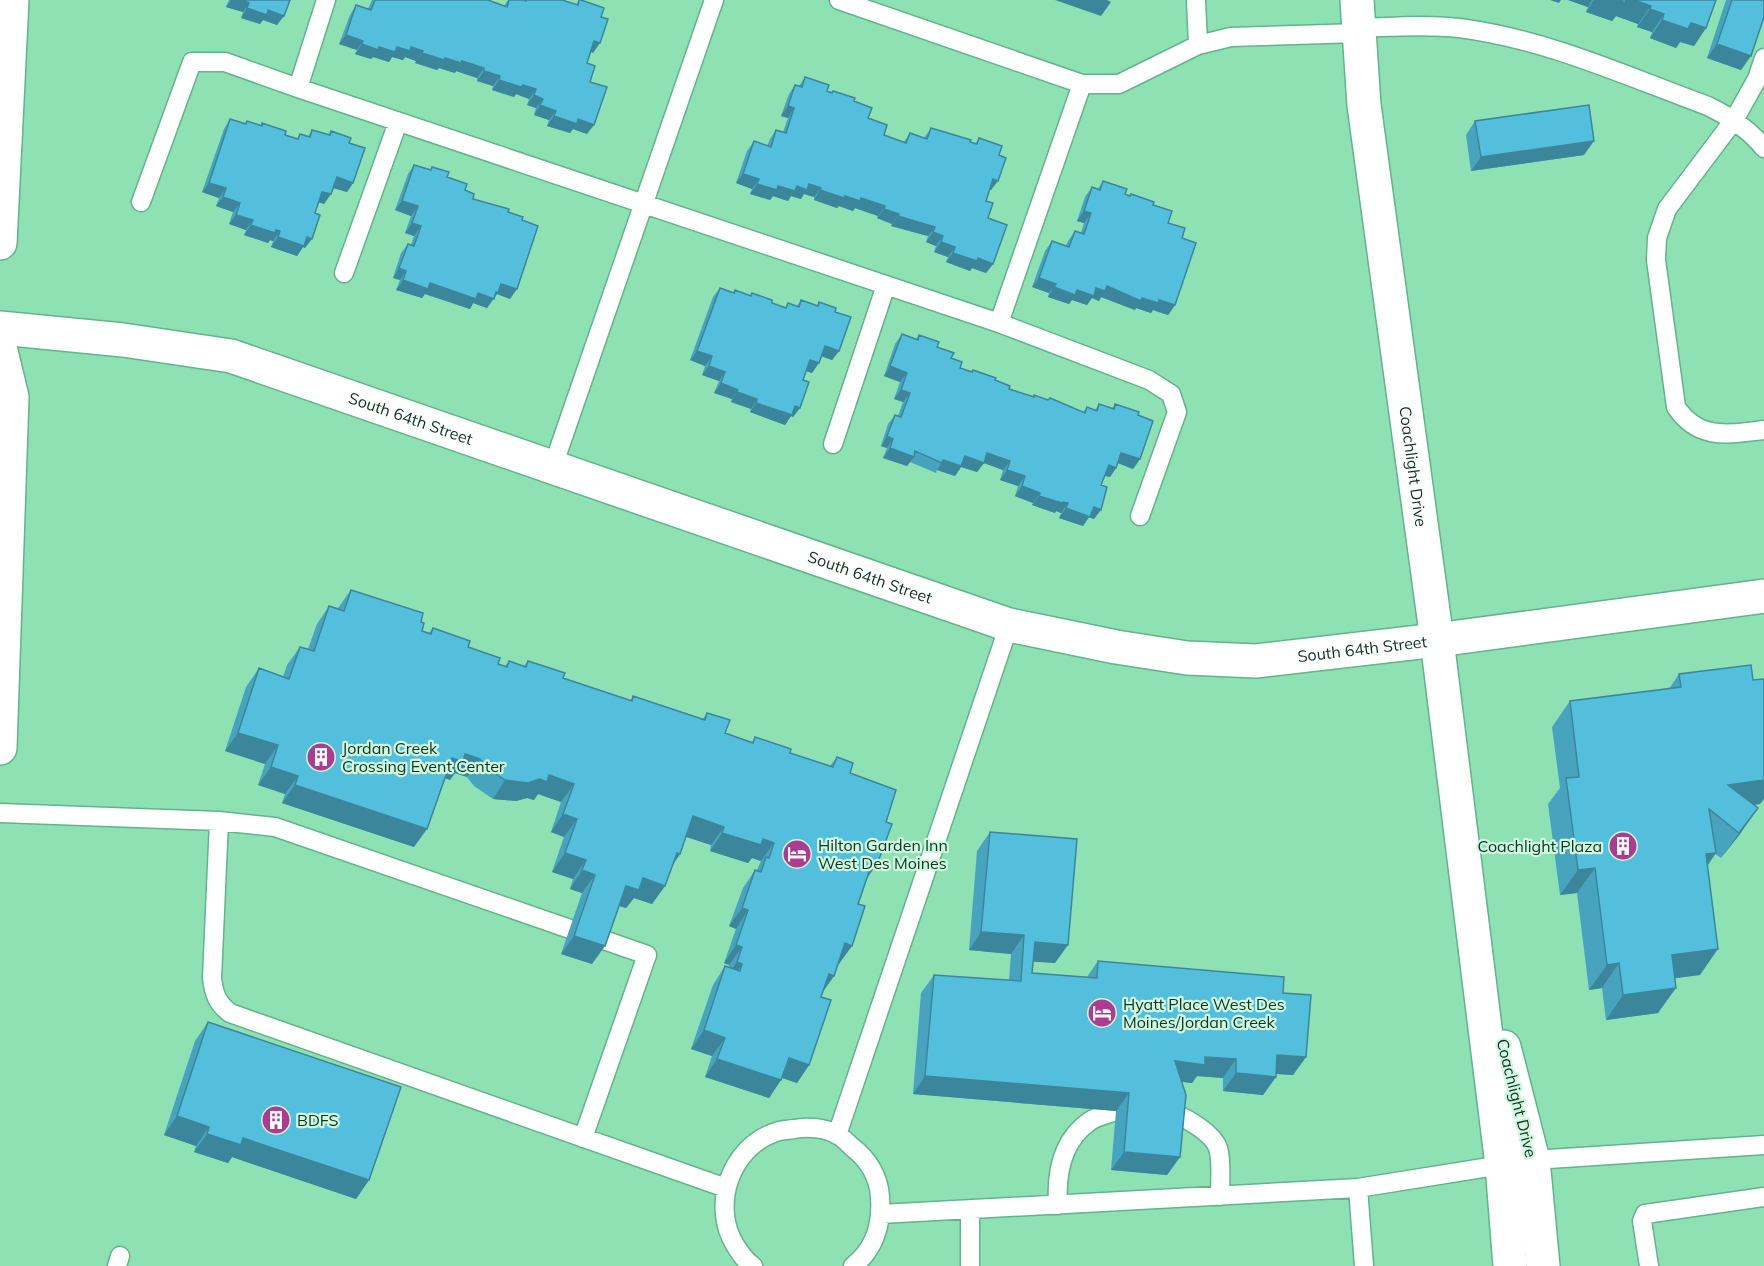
<svg xmlns="http://www.w3.org/2000/svg" width="1764" height="1266" font-family="Mulish,sans-serif">
<rect width="100%" height="100%" fill="#8de1b3"/>
<g fill="none" stroke-linecap="round" stroke-linejoin="round">
<!-- lane casing -->
<g stroke="#61b589" stroke-width="21">
<path id="lane" d="M326 0 298 88 999 323 1082 84
M839 0 1082 84H1119L1198 45 1231 37 1359 33
M1196 0 1198 45
M1358 28C1392 27 1426 24 1459 28 1546 39 1626 76 1708 106 1730 117 1749 129 1764 148
M1764 58 1757 79 1734 120 1667 209 1657 238 1656 260 1676 407C1699 441 1728 434 1764 430
M141 202 192 62H225L298 88
M344 273 398 122
M999 323 1149 380 1171 394 1177 412 1140 516
M833 444 886 285
M552 469 714 0
M0 813 219 821 275 827 570 929
M219 821 212 978C214 994 217 1003 230 1013L726 1188
M1174 1113C1187 1119 1213 1133 1218 1148 1222 1160 1220 1183 1220 1196
M837 1135 1009 625
M583 1138 647 955 601 939
M1358 1188 1364 1266
M1058 1205C1056 1174 1061 1141 1090 1121 1097 1116 1108 1114 1116 1111
M881 1214 1358 1188 1533 1160 1764 1145
M117 1266 120 1256
M753 1266C744 1260 741 1254 735 1245 711 1206 730 1147 776 1132 781 1130 788 1130 794 1129 808 1126 826 1128 838 1135 843 1138 848 1143 852 1147 868 1159 879 1177 880 1197 882 1223 875 1249 853 1266
M970 1266V1210
M1649 1266 1642 1221 1645 1214 1764 1197"/>
</g>
<!-- street casing -->
<g stroke="#61b589" stroke-width="36">
<g id="street">
<path id="s1" d="M1357 0 1364 105 1437 640 1502 1165 1510 1266"/>
<path d="M0 243 12 0"/>
<path d="M1504 1047 1533 1160 1543 1266"/>
</g>
</g>
<!-- secondary casing -->
<g stroke="#61b589" stroke-width="36">
<g id="secondary">
<path id="s2" d="M0 328 123 340 231 356 1009 625 1116 647 1187 658 1256 661 1437 640 1764 596"/>
<path d="M0 347 12 397 0 748"/>
</g>
</g>
<!-- lane -->
<use href="#lane" stroke="#fff" stroke-width="18"/>
<!-- street -->
<use href="#street" stroke="#fff" stroke-width="33"/>
<!-- secondary -->
<use href="#secondary" stroke="#fff" stroke-width="33"/>
</g>
<!-- wall -->
<path fill="#48a4be" d="M229 0H290L277 25 263 20 260 24 241 18 243 12 226 7Z
M372 0H488L504 6 508 0H562L576 5 579 0 601 17 593 53 591 52 587 63 590 82 587 134 573 129 570 133 547 126 549 120 534 115 536 108 527 105 529 99 516 94 514 97 492 90 493 86 477 81V78L456 71 455 73 439 68 437 70 415 63 416 61 405 57 403 60 392 57 389 62 373 57 371 59 355 54 357 50 339 44 350 15 356 5 368 9Z
M1568 0H1716L1706 28 1694 46 1680 42 1676 48 1650 38 1652 32 1637 27 1638 24 1616 16 1612 21 1586 12 1588 7Z
M1726 0H1764L1741 70 1707 58Z
M805 77 827 91 831 92 833 91 854 101 884 135 904 142 910 133 924 138 931 128 975 144 979 138 999 155 991 190H990L986 201 993 264 986 273 972 268 970 271 946 262 948 257 934 252 936 246 926 242 928 236 891 226 892 224 877 218 878 216 855 208 853 211 839 206 837 208 814 200V197L804 194 801 199 791 196 788 201 773 196 770 200 750 194 752 189 736 183 747 151 754 141 767 146 770 139 776 130 783 132 788 118 781 116 789 94 795 85 799 86Z
M230 119 244 124 247 121 261 125 262 123 285 135 297 139 300 134 308 137 312 130 328 135 331 131 349 143 353 183 347 192 333 188 324 204 318 202 305 248 303 247 297 256 271 247 273 241 270 240 268 243 244 235 246 230 229 224 233 212 216 206 219 198 202 192 224 129Z
M1475 121 1584 155 1471 171 1466 135Z
M414 165 430 170 432 167 465 190 473 199 508 212 510 299 497 294 487 308 473 303 470 309 425 294 422 298 396 290 400 280 393 278 401 253 408 244 411 245 414 236 405 233 411 216 395 210 408 174Z
M1103 181 1125 194 1130 196 1131 194 1153 205 1182 238 1175 305 1168 315 1153 310 1151 313 1136 308 1135 310 1101 297 1099 301 1092 298 1087 305 1072 300 1069 304 1048 297 1049 293 1032 287 1045 251 1052 241 1066 246 1068 241 1075 231 1081 233 1084 223 1077 221 1085 197 1092 187 1098 189Z
M720 288 734 293 750 295 752 293 772 303 785 308 788 303 797 306 801 300 817 306 819 302 835 312 839 351 832 360 821 356 812 373 806 371 803 380 800 408 793 417 791 416 785 425 750 412 751 409 731 402 732 399 714 393 719 381 702 375 705 366 690 360 713 297Z
M902 334 916 339 919 335 951 358 960 368 971 372 973 370 995 380 1009 389 1033 397 1034 395 1083 412 1087 407 1095 410 1099 404 1112 409 1115 404 1138 415 1140 459 1133 469 1118 463 1116 468 1110 477 1105 476 1101 485 1094 519 1089 517 1083 526 1059 518 1061 513 1056 511 1055 513 1032 505 1033 503 1015 496 1018 486 1000 480 1003 470 984 463 977 472 961 467 955 476 937 470 936 473 910 462 907 466 883 458 887 448 881 446 888 424 895 415 898 416 903 402 894 399 900 382 884 376 895 344Z
M351 590 421 622 422 631 429 633 433 628 498 664 505 666 509 661 524 666 528 661 563 678 630 701 633 696 702 720 707 713 725 733 752 742 755 737 790 753 830 766 837 757 850 773 886 822 878 862 867 879 839 964H838L834 976 822 993 821 997 809 1065 797 1083 782 1078 769 1098 705 1077 712 1056 691 1049 713 985 725 966 729 967V965L724 963 736 929 729 926 743 888 755 870H757L761 861 752 858 748 863 710 851 711 845 686 837 680 854 672 866 665 886 652 904 634 898 626 908 619 906 592 964 561 954 582 893 570 889 573 879 552 872 564 837 551 832 561 802 538 794 534 800 527 798 516 801 493 799 474 786 467 777 455 773 450 780 445 778 414 847 282 803 285 794 258 785 265 764 225 751 246 687 259 668 283 677 287 665 300 647 308 649 317 624 329 606 338 608Z
M1679 674 1760 804 1753 805 1740 834 1721 858 1715 854 1708 865 1700 975 1674 978 1658 1013 1606 1020 1602 988 1589 990 1577 893 1560 895 1548 804 1560 788 1552 727 1570 701 1669 689Z
M990 832 1055 963 1033 961 1032 973 1087 977 1098 961 1283 993 1306 1057 1293 1075 1276 1074V1077L1263 1095 1223 1091V1078L1197 1076 1192 1083 1182 1082 1180 1157 1167 1175 1111 1170 1116 1111 913 1094 921 993 934 975 1009 980 1011 954 969 950 977 851Z
M208 1022 369 1180 356 1199 232 1157 228 1163 194 1152 196 1146 164 1135 195 1041Z"/>
<!-- shaded-wall -->
<path fill="#3b869b" d="M231 0H242L249 3 243 12 226 7Z
M1055 0H1107L1111 2 1101 16Z
M1550 0H1561L1559 3Z
M1568 0H1592L1588 7Z
M1594 0H1634L1651 6 1638 24 1616 16 1612 21 1586 12Z
M247 8 268 10 284 16 277 25 263 20 260 24 241 18Z
M1650 9 1664 14 1652 32 1637 27Z
M1662 20 1691 23 1706 28 1694 46 1680 42 1676 48 1650 38Z
M346 35 363 41 357 50 339 44Z
M594 41 600 43 593 53 588 51Z
M362 44 379 47H411L423 51 416 61 405 57 403 60 392 57 389 62 373 57 371 59 355 54Z
M1717 44 1751 56 1741 70 1707 58Z
M422 53 462 61 484 68 477 78 456 71 455 73 439 68 437 70 415 63Z
M484 71 500 76 493 86 477 81Z
M499 80 523 85 536 89 529 99 516 94 514 97 492 90Z
M534 95 543 99 536 108 527 105Z
M540 105 556 111 549 120 534 115Z
M788 106 794 108 788 118 781 116Z
M554 116 578 119 594 125 587 134 573 129 570 133 547 126Z
M1594 141 1584 155 1471 171 1481 157Z
M743 174 759 179 752 189 736 183Z
M337 177 353 183 347 192 330 187Z
M993 179 998 181 991 190 987 189Z
M209 183 226 188 219 198 202 192Z
M757 184 797 186 809 184 821 188 814 197 804 194 801 199 791 196 788 201 773 196 770 200 750 194Z
M820 190 845 196 861 198 885 206 878 216 855 208 853 211 839 206 837 208 814 200Z
M322 192 331 194 324 204 315 201Z
M223 197 240 203 233 212 216 206Z
M402 201 418 206 411 216 395 210Z
M884 209 899 214 892 224 877 218Z
M1084 211 1091 213 1084 223 1077 221Z
M236 215 253 220 246 230 229 224Z
M898 216 935 227 928 236 891 226Z
M412 223 421 226 414 236 405 233Z
M251 225 280 231 273 241 270 240 268 243 244 235Z
M933 232 943 236 936 246 926 242Z
M278 237H307L312 239 305 248 303 247 297 256 271 247Z
M941 242 955 247 948 257 934 252Z
M953 253 978 258 993 264 986 273 972 268 970 271 946 262Z
M399 268 406 271 400 280 393 278Z
M1039 278 1056 284 1049 293 1032 287Z
M403 280 430 283 478 293 501 284 517 289 510 299 497 294 487 308 473 303 470 309 425 294 422 298 396 290Z
M1107 286 1142 298 1159 300 1175 305 1168 315 1153 310 1151 313 1136 308 1135 310 1101 297 1099 301 1092 298 1087 305 1072 300 1069 304 1048 297 1054 287 1077 290Z
M825 346 839 351 832 360 818 355Z
M697 351 712 356 705 366 690 360Z
M810 360 819 363 812 373 803 370Z
M709 366 725 372 719 381 702 375Z
M890 366 907 373 900 382 884 376Z
M721 383 738 390 732 399 714 393Z
M901 390 910 393 903 402 894 399Z
M737 392 757 399 751 409 731 402Z
M756 403 795 406 800 408 793 417 791 416 785 425 750 412Z
M887 436 893 439 887 448 881 446Z
M890 448 914 457 907 466 883 458Z
M987 453 1010 461 1003 470 984 463 977 472 961 467 955 476 937 470 943 460Z
M1121 453 1140 459 1133 469 1115 462Z
M1109 465 1116 468 1110 477 1102 475Z
M1007 470 1025 476 1018 486 1000 480Z
M1022 486 1040 493 1033 503 1015 496Z
M1039 496 1063 502 1068 503 1061 513 1056 511 1055 513 1032 505Z
M1094 507 1101 510 1094 519 1089 517 1083 526 1059 518 1066 508Z
M238 733 278 745 265 764 225 751Z
M465 754 480 759 467 777 455 773 450 780 439 776 452 758Z
M271 767 298 776 285 794 258 785Z
M549 775 574 784 561 802 538 794 534 800 527 798 516 801 493 799 505 780Z
M1764 780V799L1760 804 1710 810 1728 785Z
M295 785 427 829 414 847 282 803Z
M1758 808 1740 834 1721 858 1739 833Z
M563 814 577 819 564 837 551 832Z
M693 816 724 827 711 845 681 835Z
M722 833 763 839 774 843 761 861 752 858 748 863 710 851Z
M565 853 586 860 573 879 552 872Z
M677 853 680 854 668 872Z
M1716 853 1698 879 1706 854Z
M873 860 878 862 865 880Z
M1595 868 1577 893 1560 895 1578 870Z
M582 870 595 875 582 893 570 889Z
M643 878 665 886 652 904 634 898 626 908 613 904 626 886Z
M742 908 748 910 736 929 729 926Z
M981 932 1024 935 1011 954 969 950Z
M574 936 605 946 592 964 561 954Z
M1035 942 1068 945 1055 963 1022 961Z
M845 943 852 946 839 964 832 962Z
M736 945 742 947 729 965 724 963Z
M1718 949 1700 975 1654 981 1672 955Z
M737 962 742 964 730 983 724 981Z
M1619 963 1602 988 1589 990 1607 965Z
M829 974 834 976 821 994Z
M1676 988 1658 1013 1606 1020 1623 995Z
M704 1030 725 1038 712 1056 691 1049Z
M1277 1055 1306 1057 1293 1075 1264 1073Z
M1205 1057 1236 1059 1223 1078 1197 1076 1192 1083 1162 1079 1175 1061Z
M789 1058 809 1065 797 1083 777 1076Z
M717 1059 781 1080 769 1098 705 1077Z
M1236 1073 1276 1077 1263 1095 1223 1091Z
M925 1076 1129 1093 1116 1111 913 1094Z
M177 1116 209 1127 196 1146 164 1135Z
M207 1134 243 1138 369 1180 356 1199 232 1157 228 1163 194 1152Z
M1124 1152 1180 1157 1167 1175 1111 1170Z"/>
<!-- building -->
<path fill="#54bfdd" stroke="#3b869b" stroke-width="1.5" d="M242 0H290L284 16 268 10 267 15 247 8 249 3Z
M375 0H488L507 7 509 0H524L526 1 527 0H562L578 5 579 0H581L604 8 601 17 608 19 600 43 594 41 587 63 595 66 590 82 607 87 594 125 578 119 577 124 554 116 556 111 540 105 543 99 534 95 536 89 523 85 521 87 499 80 500 76 484 71V68L462 61 461 63 445 58 444 60 422 53 423 51 411 47 410 51 397 47 395 52 379 47 378 50 362 44 363 41 346 35 356 5 371 10Z
M1617 0H1626L1625 3Z
M1634 0H1716L1706 28 1691 23 1688 29 1662 20 1664 14 1650 9 1651 6Z
M1732 0H1764V17L1751 56 1717 44Z
M805 77 829 85 827 91 832 93 833 91 855 98 854 101 872 108 868 118 887 125 884 135 906 143 910 133 927 139 931 128 971 140 970 142 977 144 979 138 1002 146 999 155 1006 158 998 181 993 179 986 201 993 203 988 218 1007 225 993 264 978 258 977 261 953 253 955 247 941 242 943 236 933 232 935 227 898 216 899 214 884 209 885 206 861 198 860 201 845 196 844 198 820 190 821 188 809 184 807 190 797 186 795 191 778 186 777 190 757 184 759 179 743 174 754 141 771 147 776 130 786 133 794 108 788 106 795 85 802 87Z
M1589 105 1594 141 1481 157 1475 121Z
M230 119 246 124 247 121 262 126V123L286 131 285 135 298 139 300 134 310 137 312 130 330 135 331 131 351 138 349 143 365 148 353 183 337 177 331 194 322 192 315 213 320 215 312 239 307 237 304 246 278 237 280 231 276 230 275 233 251 225 253 220 236 215 240 203 223 197 226 188 209 183Z
M414 165 431 170 432 167 449 172 447 177 467 184 465 190 474 194 473 199 509 209 508 212 523 217 522 220 538 226 517 289 501 284 498 293 496 292 494 299 478 293 476 299 430 283 428 289 403 280 406 271 399 268 408 244 414 246 421 226 412 223 418 206 402 201Z
M1103 181 1127 189 1125 194 1130 196 1131 194 1154 202 1153 205 1172 211 1168 223 1185 228 1182 238 1196 243 1175 305 1159 300 1158 303 1142 298 1141 301 1107 286 1105 291 1096 288 1094 296 1077 290 1075 295 1054 287 1056 284 1039 278 1052 241 1069 247 1075 231 1084 234 1091 213 1084 211 1092 187 1100 190Z
M720 288 734 293 735 290 751 296 752 293 772 300V303L786 308 788 303 799 307 801 300 818 306 819 302 836 308 835 312 851 317 839 351 825 346 819 363 810 360 803 380 809 382 800 408 795 406 792 415 756 403 757 399 737 392 738 390 721 383 725 372 709 366 712 356 697 351Z
M902 334 918 340 919 335 939 342 937 347 954 353 951 358 962 362 960 368 972 372 973 370 996 378 995 380 1010 386 1009 389 1034 397V395L1048 400 1050 398 1085 413 1087 407 1097 411 1099 404 1114 409 1115 404 1139 412 1138 415 1153 421 1140 459 1121 453 1116 468 1109 465 1101 485 1107 487 1101 510 1094 507 1090 517 1066 508 1068 503 1063 502 1062 503 1039 496 1040 493 1022 486 1025 476 1007 470 1010 461 987 453 984 463 965 456 961 466 943 460 942 463 915 451 914 457 890 448 893 439 887 436 895 415 901 417 910 393 901 390 907 373 890 366Z
M351 590 423 613 421 622 424 623 422 631 431 634 433 628 470 641 468 647 500 658 498 664 507 667 509 661 526 667 528 661 565 673 563 678 632 701 633 696 705 720 707 713 730 720 725 733 753 743 755 737 791 749 790 753 833 767 837 757 853 763 850 773 896 790 886 822 892 824 878 862 873 860 858 904 865 906 852 946 845 943 834 976 829 974 821 997 831 1000 809 1065 789 1058 781 1080 717 1059 725 1038 704 1030 725 966 740 971 742 964 737 962 742 947 736 945 748 910 742 908 755 870 761 872 766 857 769 858 774 843 763 839 761 845 722 833 724 827 693 816 680 854 677 853 665 886 643 878 639 890 626 886 605 946 574 936 595 875 582 870 586 860 565 853 577 819 563 814 574 784 549 775 547 782 540 779 528 783 505 780 487 768 480 759 465 754 463 762 452 758 427 829 295 785 298 776 271 767 278 745 238 733 259 668 289 679 300 647 314 651 329 606 344 611Z
M1751 665 1753 680 1764 679V780L1728 785 1758 808 1739 833 1709 809 1716 853 1706 854 1718 949 1672 955 1676 988 1623 995 1619 963 1607 965 1595 868 1578 870 1566 778 1579 777 1570 701 1681 687 1679 674Z
M990 832 1077 839 1068 945 1035 942 1032 973 1097 978 1098 961 1284 977 1283 993 1311 995 1306 1057 1277 1055 1276 1077 1236 1073V1059L1205 1057V1065L1175 1061 1186 1095 1180 1157 1124 1152 1129 1093 925 1076 934 975 1021 981 1024 935 981 932Z
M208 1022 401 1087 369 1180 243 1138 241 1145 207 1134 209 1127 177 1116Z"/>
<!-- icons -->
<defs>
<g id="building-disc" transform="scale(1.5)"><circle r="9.5" fill="#af3a92" stroke="#cff8e0"/><path d="M-4-6H4V6H1V3H-1V6H-4ZM-2.5-4.3h1.7v1.8h-1.7ZM.8-4.3h1.7v1.8H.8ZM-2.5-1h1.7V.8h-1.7ZM.8-1h1.7V.8H.8Z" fill="#fff"/></g>
<g id="hotel-disc" transform="scale(1.5)"><circle r="9.5" fill="#af3a92" stroke="#cff8e0"/><path d="M-6-4.5h1.5V1H6V5H4.5V3h-9V5H-6ZM-4 0a1.8 1.8 0 1 1 3.6 0ZM.5 0V-2.5h3Q6-2.5 6 0Z" fill="#fff"/></g>
</defs>
<g fill-rule="evenodd">
<use href="#building-disc" x="321" y="757"/>
<use href="#building-disc" x="1623" y="846"/>
<use href="#hotel-disc" x="797" y="854"/>
<use href="#hotel-disc" x="1102" y="1013"/>
<use href="#building-disc" x="276" y="1120"/>
</g>
<g text-anchor="middle" dominant-baseline="central" stroke-width="4.5" stroke-linejoin="round" paint-order="stroke">
<!-- street labels -->
<g font-size="16" fill="#0f3321" stroke="#cff8e0">
<text stroke="none"><textPath href="#s2" startOffset="423">South 64th Street</textPath></text>
<text stroke="none"><textPath href="#s1" startOffset="470">Coachlight Drive</textPath></text>
<text stroke="none"><textPath href="#s2" startOffset="909">South 64th Street</textPath></text>
<text stroke="none"><textPath href="#s2" startOffset="1413">South 64th Street</textPath></text>
<text transform="translate(1517 1098) rotate(76)">Coachlight Drive</text>
</g>
<!-- poi labels -->
<g font-size="16" fill="#0f3321" stroke="#cff8e0" text-anchor="start">
<text x="342" y="748">Jordan Creek<tspan x="342" dy="18">Crossing Event Center</tspan></text>
<text x="818" y="845">Hilton Garden Inn<tspan x="818" dy="18">West Des Moines</tspan></text>
<text x="1602" y="846" text-anchor="end">Coachlight Plaza</text>
<text x="1123" y="1004">Hyatt Place West Des<tspan x="1123" dy="18">Moines/Jordan Creek</tspan></text>
<text x="297" y="1120">BDFS</text>
</g>
</g>
</svg>
